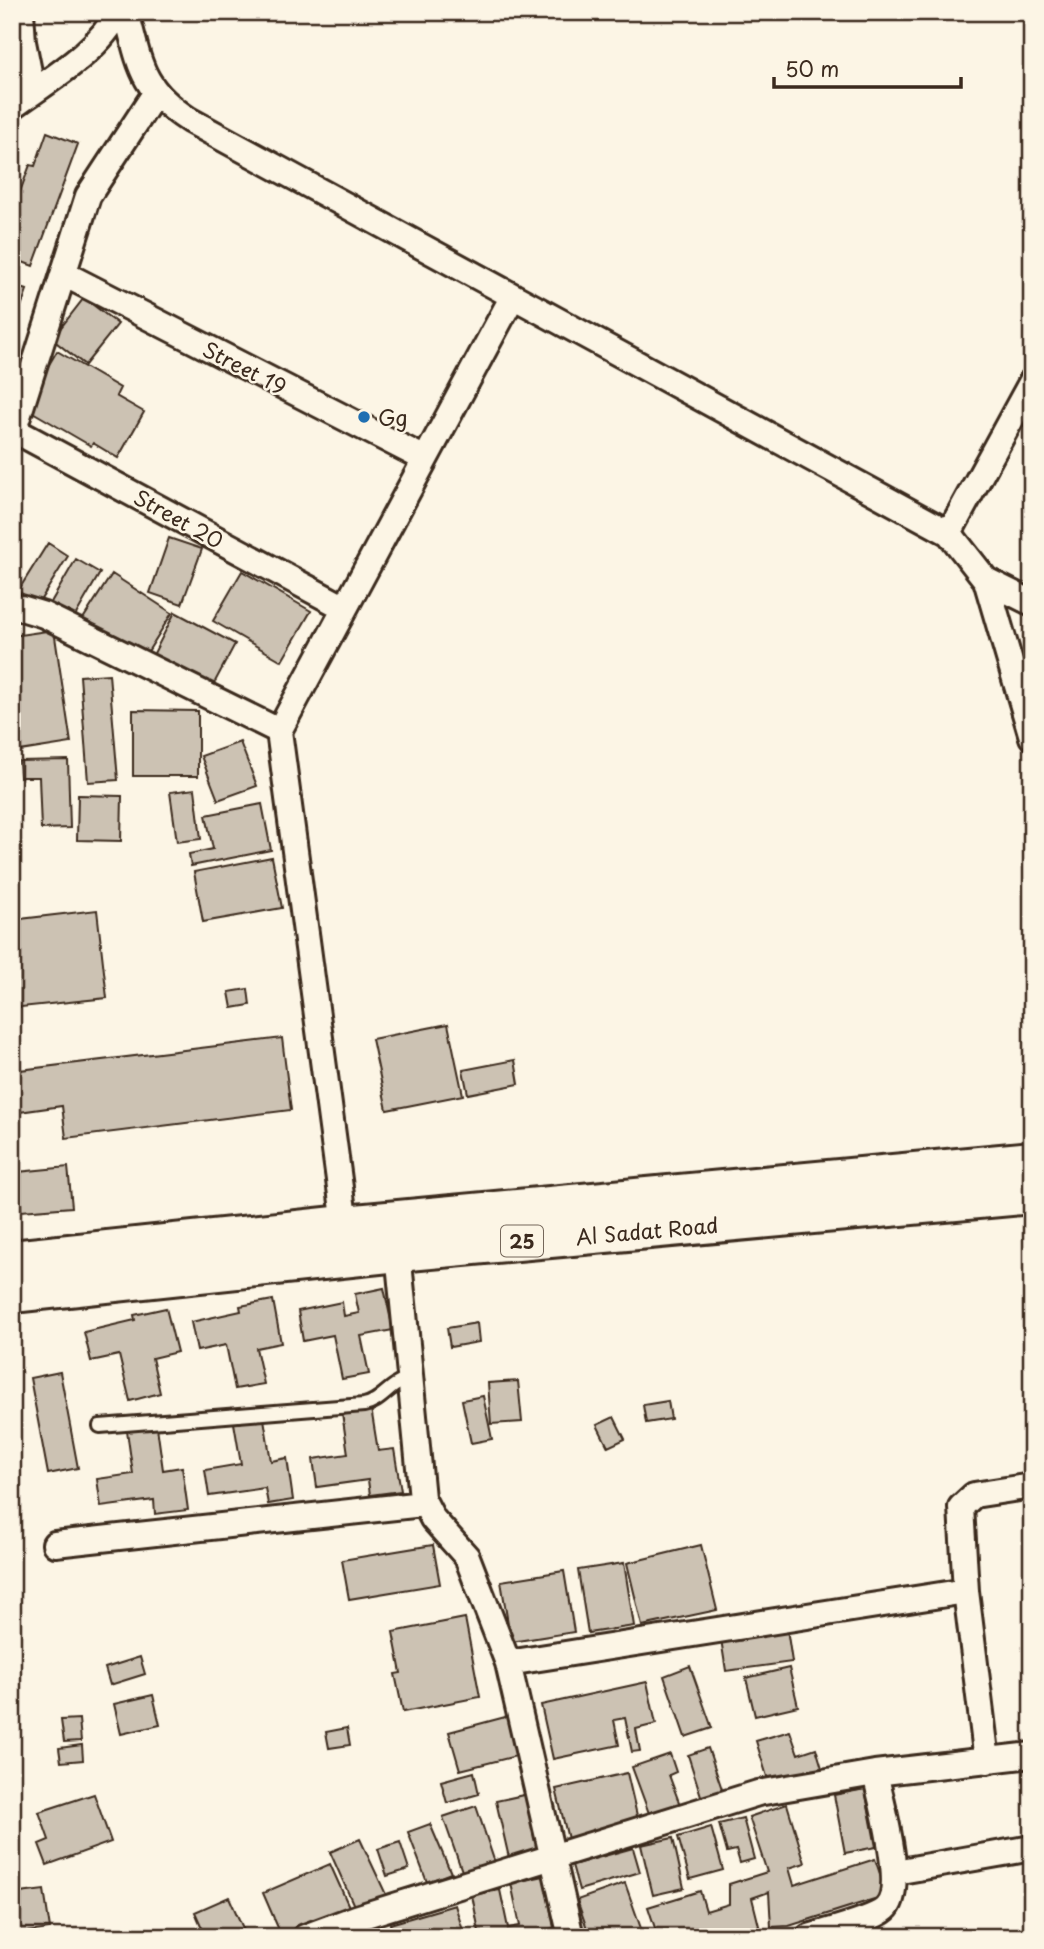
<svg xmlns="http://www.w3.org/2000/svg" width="1044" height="1949" font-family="'Playpen Sans',sans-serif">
<rect width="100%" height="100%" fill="#fcf5e5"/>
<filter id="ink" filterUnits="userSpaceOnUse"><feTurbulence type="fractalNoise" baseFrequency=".0143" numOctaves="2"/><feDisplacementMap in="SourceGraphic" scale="14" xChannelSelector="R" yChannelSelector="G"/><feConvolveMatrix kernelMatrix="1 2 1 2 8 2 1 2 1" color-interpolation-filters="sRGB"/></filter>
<g filter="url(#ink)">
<!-- building -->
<path fill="#ccc2b3" stroke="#3b2a1e" stroke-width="2" d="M47 132 78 144 33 266 12 258V213L30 165 35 166Z
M12 285 27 290 12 332Z
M84 298 118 324 85 365 52 339Z
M57 351 120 388 116 396 144 412 118 458 93 443 91 446 24 407Z
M169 538 202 549 182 604 150 593Z
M48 543 68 556 38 604 18 591Z
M76 559 100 573 74 618 50 604Z
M242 571 311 611 282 661 213 621Z
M112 574 172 613 142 661 81 622Z
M175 612 235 644 209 693 150 661Z
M54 630 71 743 20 751 12 699V636Z
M109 674 118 780 88 782 80 676Z
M133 710 198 711V776H133Z
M12 712 19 749 12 750Z
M240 742 257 786 218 800 201 756Z
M68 760 70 828 41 829 39 777H20L19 761Z
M195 789 201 839 177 842 170 792Z
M78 795 122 796 121 841 77 840Z
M262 804 271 850 191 866 189 854 213 849 206 815Z
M272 857 282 908 203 922 194 872Z
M97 910 107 998 12 1008V920Z
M248 989 250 1005 232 1008 229 992Z
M448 1024 463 1095 387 1110 372 1039Z
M282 1038 291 1110 66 1138 62 1106 12 1113V1071Z
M515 1060 519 1084 468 1094 463 1070Z
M68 1167 72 1207 21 1211 18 1172Z
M384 1288 393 1330 361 1336 369 1374 342 1379 333 1335 303 1341 298 1311 342 1302 344 1316 359 1313 355 1294Z
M273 1300 281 1343 256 1348 264 1384 235 1389 226 1345 197 1351 191 1322 241 1311 240 1306Z
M166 1308 177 1352 152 1358 160 1393 130 1401 119 1355 91 1361 84 1332 135 1320 134 1315Z
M477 1323 479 1342 450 1347 447 1328Z
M60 1372 78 1468 48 1474 30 1378Z
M518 1381 522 1422 491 1424 488 1383Z
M483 1396 492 1439 471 1443 462 1400Z
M668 1401 671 1419 646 1423 643 1405Z
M371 1408 378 1451 394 1449 401 1491 370 1495 368 1480 317 1487 313 1459 348 1454 342 1413Z
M614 1417 625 1439 608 1447 597 1425Z
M264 1419 271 1461 287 1458 293 1500 268 1504 265 1488 209 1496 205 1470 241 1464 234 1423Z
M157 1427 163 1470 182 1467 188 1510 155 1514 154 1500 101 1507 97 1479 133 1474 127 1431Z
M433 1545 440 1584 349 1599 342 1560Z
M701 1545 717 1610 642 1626 627 1563Z
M624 1563 634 1626 588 1633 578 1570Z
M564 1571 574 1632 511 1642 501 1581Z
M465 1618 480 1697 403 1712 395 1674 401 1673 393 1632Z
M787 1629 792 1662 726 1671 721 1639Z
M140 1657 145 1674 110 1685 105 1668Z
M690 1666 712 1728 685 1737 664 1676Z
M789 1668 798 1706 755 1716 746 1678Z
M647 1682 656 1724 636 1729 640 1751 632 1752 625 1718 614 1720 619 1745 553 1759 541 1705Z
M153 1695 160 1725 121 1734 114 1704Z
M509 1716 520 1755 460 1770 449 1732Z
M79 1719 81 1741 64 1742 61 1720Z
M347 1728 350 1745 329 1748 326 1732Z
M790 1731 798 1754 816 1748 822 1768 769 1783 756 1741Z
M82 1745 83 1760 61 1762 59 1748Z
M708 1748 724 1795 703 1802 688 1755Z
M670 1754 676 1772 669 1775 680 1805 650 1816 632 1767Z
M474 1772 479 1794 447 1803 441 1781Z
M627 1773 639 1824 568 1839 556 1789Z
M865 1789 876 1847 845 1853 834 1795Z
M94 1794 111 1842 47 1865 39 1844 49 1840 39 1812Z
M528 1794 541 1852 509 1858 496 1801Z
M787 1804 805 1863 789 1868 794 1885 875 1859 887 1895 789 1926 771 1927 769 1892 752 1898 761 1934 753 1937H702L699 1929 700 1937H658L648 1907 700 1891 706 1911 729 1904V1884L767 1872 749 1817Z
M476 1806 495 1863 463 1874 443 1817Z
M743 1818 754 1859 740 1863 736 1850 727 1852 719 1824Z
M430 1824 451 1873 427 1882 408 1832Z
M711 1827 723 1870 690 1879 678 1837Z
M673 1838 684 1888 653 1895 641 1845Z
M360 1839 390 1903 359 1917 330 1852Z
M400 1842 409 1869 387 1876 378 1849Z
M633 1848 640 1872 579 1890 572 1865Z
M330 1864 351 1911 291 1937H282L263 1893Z
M544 1876 554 1928 513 1937H480L472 1895 500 1890 508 1928 520 1926 511 1883Z
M625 1883 644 1937H590L577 1900Z
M44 1890 50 1929 12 1934V1894Z
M229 1897 247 1937H206L195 1912Z
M455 1905 465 1937H394L390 1924Z
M379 1928 383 1937H360Z
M887 1929 890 1937H867Z"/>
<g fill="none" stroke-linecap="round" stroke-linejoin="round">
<!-- service casing -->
<g stroke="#3b2a1e" stroke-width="18">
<path id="service" d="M100 1426 364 1405C384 1401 389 1382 412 1379"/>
</g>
<!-- minor casing -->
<g stroke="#3b2a1e" stroke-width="30">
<path id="minor" d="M21 12 23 42 33 92
M126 12C140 64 140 88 189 120L949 533 986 580 1032 737
M12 107C47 81 99 52 118 12
M64 274 425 459
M12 429 345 608
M14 429 88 196 156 92
M949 533 1032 381
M986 580 1032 603
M12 608H21L44 615 279 731
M345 1225 279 731 513 296
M398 1252 422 1498 433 1519 467 1557 508 1663 571 1937
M55 1544 423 1504
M508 1663 966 1591
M987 1761 966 1591 961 1507 974 1495 1032 1486
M895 1872 1032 1848
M305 1937 356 1918 758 1793 875 1773 1032 1755
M809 1937C826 1931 873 1920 885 1909 907 1890 881 1801 875 1773"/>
</g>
<!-- primary casing -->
<g stroke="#3b2a1e" stroke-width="44">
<path id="primary" d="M12 1260 345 1225 1032 1161
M12 1293 398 1252 1032 1194"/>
</g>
<!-- service -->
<use href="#service" stroke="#fcf5e5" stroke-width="12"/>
<!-- minor -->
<use href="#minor" stroke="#fcf5e5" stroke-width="24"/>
<!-- primary -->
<use href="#primary" stroke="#fcf5e5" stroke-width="38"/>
</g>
</g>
<!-- markers -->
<circle fill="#1f6fb2" stroke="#fcf5e5" stroke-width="2.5" cx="364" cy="417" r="7"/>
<g text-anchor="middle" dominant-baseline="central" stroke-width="5" stroke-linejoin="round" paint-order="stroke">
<!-- shield labels -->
<rect fill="#fcf5e5" stroke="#75675a" stroke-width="2" x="501" y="1225.5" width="42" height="31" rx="5"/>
<g font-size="19" font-weight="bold" fill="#3b2a1e">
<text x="522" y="1241">25</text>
</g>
<!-- street labels -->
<g font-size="21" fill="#3b2a1e" stroke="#fcf5e5">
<text transform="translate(245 367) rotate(27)">Street 19</text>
<text transform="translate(179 518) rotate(29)">Street 20</text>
<text transform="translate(647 1230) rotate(-5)">Al Sadat Road</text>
</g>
<!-- poi labels -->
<g font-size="21" fill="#3b2a1e" stroke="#fcf5e5" text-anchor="start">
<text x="378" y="417">Gg</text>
</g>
</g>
<!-- margin -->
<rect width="1044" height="1949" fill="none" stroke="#fcf5e5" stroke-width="42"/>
<rect x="21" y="21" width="1002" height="1907" fill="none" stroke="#3b2a1e" stroke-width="2.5" filter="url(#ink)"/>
<!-- scale -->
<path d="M774 77v10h187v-10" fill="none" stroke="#3b2a1e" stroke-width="3.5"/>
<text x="785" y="77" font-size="21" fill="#3b2a1e" stroke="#fcf5e5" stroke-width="5" paint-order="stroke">50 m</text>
</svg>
